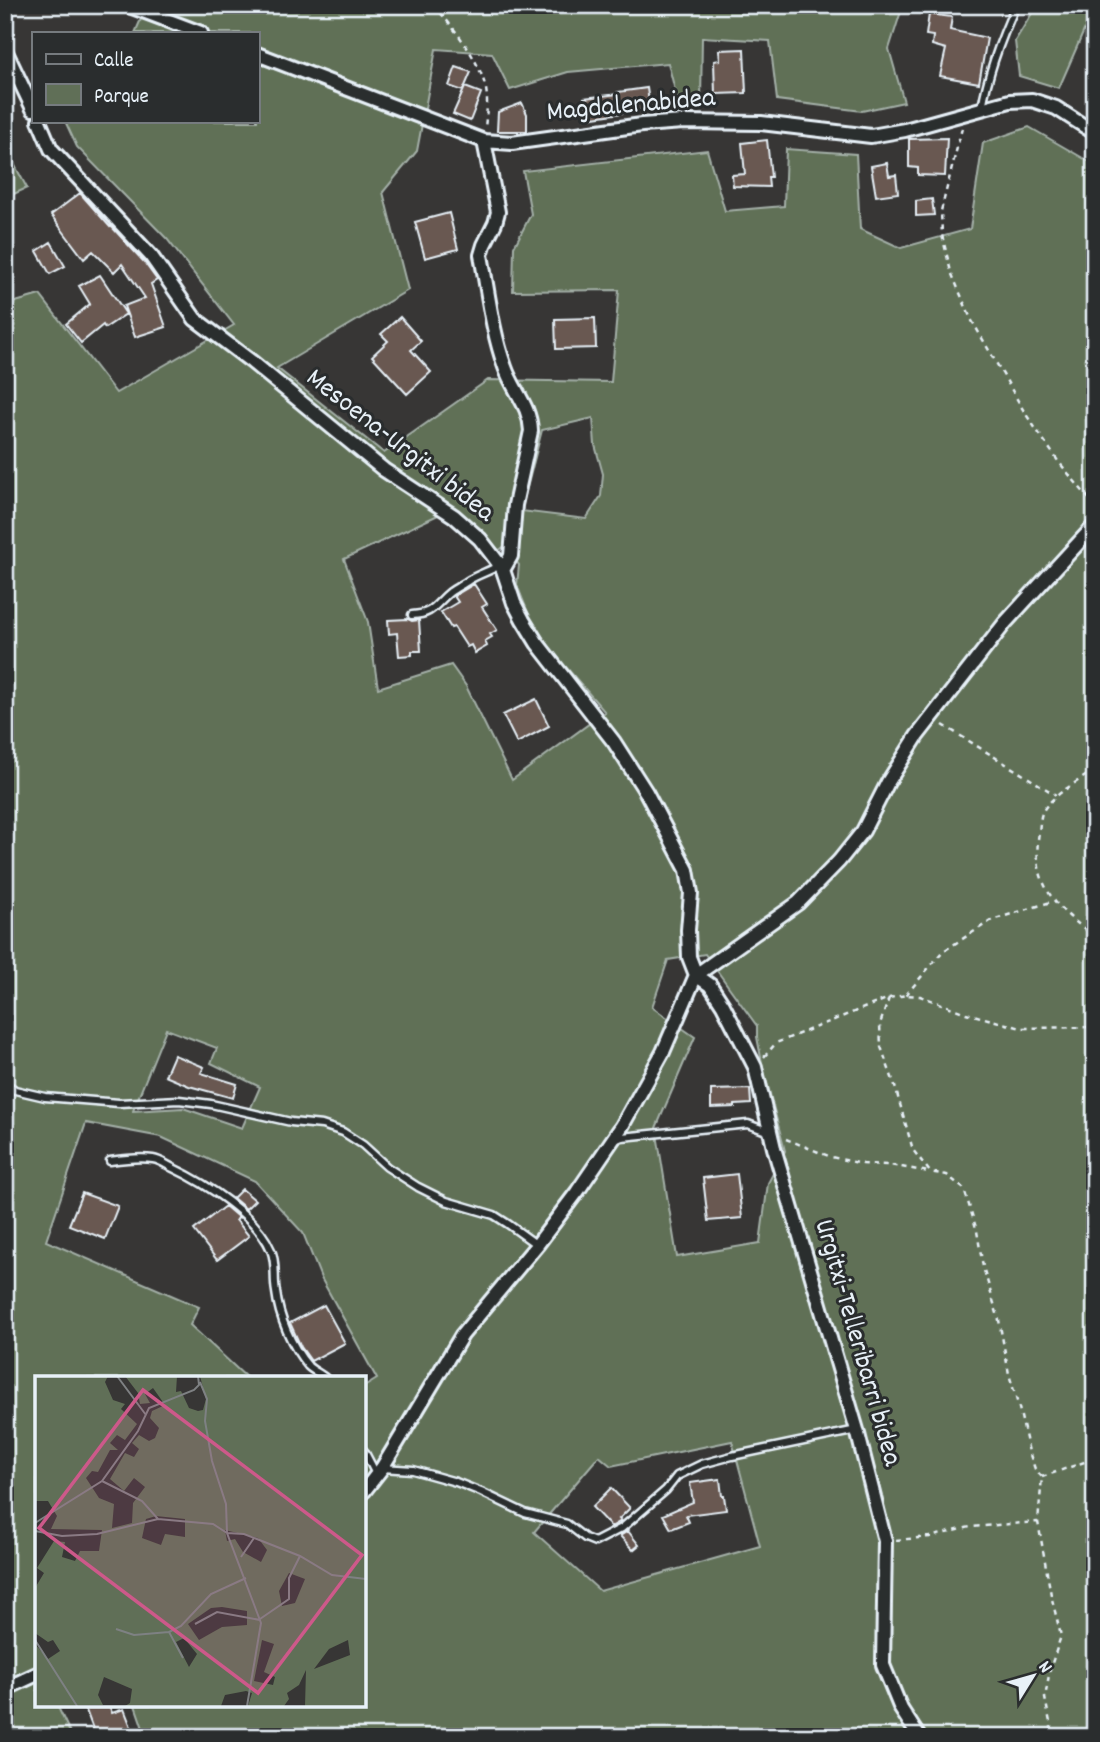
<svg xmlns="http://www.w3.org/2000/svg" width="1100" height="1742" font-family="Dekko,sans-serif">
<rect width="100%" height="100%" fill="#373635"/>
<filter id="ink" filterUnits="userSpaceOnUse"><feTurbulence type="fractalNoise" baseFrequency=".0143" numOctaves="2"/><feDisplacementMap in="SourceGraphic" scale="14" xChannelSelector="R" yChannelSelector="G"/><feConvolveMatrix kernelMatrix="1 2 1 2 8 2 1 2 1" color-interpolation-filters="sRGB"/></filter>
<g filter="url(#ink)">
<!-- green -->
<path fill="#606f57" stroke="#a4b0a8" stroke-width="2" fill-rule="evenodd" d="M147 5H903L889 49 904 102 862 111 777 100 770 41 702 37 701 102H678L668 63 568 72 510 90 492 53 436 49 417 151 383 192 408 290 277 368 384 453 488 380 611 382 619 290 513 291 514 247 531 214 523 171 707 150 725 211 784 206 786 149 856 154 860 229 901 248 970 229 983 143 1029 127 1095 165V1737H146L135 1705H364V1387L377 1379 321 1278 303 1233 255 1181 161 1137 86 1123 46 1241 199 1307 190 1325 247 1378H37V1705H57L72 1737H5V305L40 295 116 393 234 325 167 239 77 147 65 121H257V33H135ZM593 418 595 445 603 474 601 496 586 519 521 511 542 430ZM455 507 473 524 498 551 505 546 519 565 517 585 531 620 553 652 605 712 512 780 466 686 451 665 378 688 368 622 344 559ZM705 954 757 1026V1037L763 1068 785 1151 768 1183 760 1243 677 1257 656 1128 695 1037 652 1007 668 960ZM166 1029 217 1048 211 1063 260 1087 242 1128 183 1108 133 1111ZM732 1441 760 1546 600 1591 534 1532 599 1456 611 1466Z
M1037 5H1095V28L1086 26 1059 88 1019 76 1015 41Z
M5 147 27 188 5 198Z"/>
<!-- building -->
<path fill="#695851" stroke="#e8f1f8" stroke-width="2" d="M929 14 952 17 950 30 987 38 979 83 940 76 946 49 932 45 933 36 926 35Z
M744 49 746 93 715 94 714 61 720 60 719 50Z
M456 67 471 72 463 91 449 86Z
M465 87 481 93 470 121 453 114Z
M647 88 650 109 586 118 584 98 619 94 618 92Z
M522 103 527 114V131H497L498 112Z
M947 138 945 176 918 175V168L909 167V139Z
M767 140 771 177H768L769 187 733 186 732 175 745 174 742 143Z
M887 163 889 176 896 175 898 193 876 196 871 166Z
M80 193 110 227 111 226 144 262 157 280 151 284 166 327 135 337 124 306 145 298 122 264 114 272 93 251 84 259 51 215Z
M932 199 934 215 916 216V201Z
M449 213 458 249 425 258 415 222Z
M51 242 65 266 50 274 37 251Z
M100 275 126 314 105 328 103 325 81 343 66 324 90 304 79 286Z
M400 317 421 341 411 350 431 372 407 394 372 356 388 341 381 334Z
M595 318 596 348 556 349 555 319Z
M474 584 487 604 482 607 497 630 490 634 492 637 485 641 487 646 475 653 471 645 467 647 454 627 451 628 441 612 458 602 454 596Z
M408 619 412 621 419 620 421 651H412V655L399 656 397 633 389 634 388 620Z
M536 699 549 726 517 743 503 715Z
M174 1055 204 1067 201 1073 237 1084 233 1098 189 1086 165 1076Z
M750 1089 751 1104 735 1105V1107L711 1108V1090Z
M737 1174 742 1218 708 1221 703 1178Z
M242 1189 255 1200 246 1209 233 1198Z
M82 1193 118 1206 105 1239 69 1225Z
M225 1206 239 1218 236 1220 249 1236 217 1260 194 1230Z
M324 1305 345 1343 311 1361 301 1347 290 1323Z
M720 1479 722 1496H724L726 1510 686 1515 689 1522 671 1529 663 1515 693 1502 690 1483Z
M611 1488 630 1508 619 1519 621 1521 611 1527 592 1507Z
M628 1531 639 1545 633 1550 620 1536Z
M84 1705H109L112 1713 124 1709 135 1737H96Z"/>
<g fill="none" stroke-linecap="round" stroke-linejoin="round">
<!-- lane casing -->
<g stroke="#e8f1f8" stroke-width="11">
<path id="lane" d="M982 108C988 72 1001 38 1016 5
M412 615C434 614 435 604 450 592 456 588 463 584 469 580 479 574 490 571 500 565
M5 1083 15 1090 45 1097 119 1103 179 1100 211 1104 291 1122 322 1125 343 1132 363 1145 387 1167 418 1187 446 1201 494 1215 508 1224 537 1245
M615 1140 622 1137 748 1124 769 1132
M110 1161C124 1159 139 1157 153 1159 160 1160 167 1165 173 1168 205 1183 257 1216 271 1250 277 1264 273 1277 276 1292 279 1317 291 1346 308 1366 313 1371 320 1373 325 1378
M364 1451 376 1474
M382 1468 413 1470 456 1482 481 1492 525 1513 567 1524 585 1538 595 1542 622 1528 666 1490 677 1476 702 1464 732 1456 857 1430"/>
</g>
<!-- street casing -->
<g stroke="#e8f1f8" stroke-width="18">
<path id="street" d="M127 5 201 33
M5 50 33 109
M257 54 484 141 512 143 642 125 683 122 761 123 871 136 905 130 1010 101 1032 100 1056 108 1095 133
M39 121 51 149 151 256 195 319 252 362 384 470 454 516 480 539 500 565 503 570 514 603 523 620 537 643 614 742 646 792 687 870 691 893 688 930 689 957 696 975
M484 141 498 212 495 223 484 245 481 255C488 292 492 331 505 367 513 391 530 405 531 431L515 505 511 556 503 570
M696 975 710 985 723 1005 755 1067 774 1148 857 1430 885 1541 883 1665 901 1709 919 1737
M364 1491 382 1468 462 1335 537 1245 577 1192 622 1126 663 1052 696 975 798 903 839 861 863 831 888 782 917 736 1005 623 1095 525
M5 1689 37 1674"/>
</g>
<!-- path -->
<path stroke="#e8f1f8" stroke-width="2.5" stroke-dasharray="5 5" stroke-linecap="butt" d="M434 5C454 29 476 54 485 85 489 99 486 115 485 129
M962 128 941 211 942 235 951 272 971 319 1025 413 1058 461 1095 506
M943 725 1056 795
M1095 770C1080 780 1051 796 1043 811 1040 816 1040 826 1039 832 1031 883 1055 909 1095 936
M906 995 942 952 992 920 1054 901
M889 998 880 1024 881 1047 894 1083 913 1150 930 1172 947 1175 964 1189 977 1231 983 1267 999 1320 1009 1374 1019 1408 1029 1452 1035 1469 1042 1477 1038 1522 1051 1595 1061 1636 1050 1669 1045 1698 1053 1737
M764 1057 776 1043 889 998 906 995 920 996 966 1013 1021 1028 1095 1027
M786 1139 831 1157 863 1164 890 1165 929 1172
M1042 1477 1090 1460 1095 1456
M896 1540 930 1537 970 1527 1038 1522"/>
<!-- lane -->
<use href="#lane" stroke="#2a2d2e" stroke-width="6"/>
<!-- street -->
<use href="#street" stroke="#2a2d2e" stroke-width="12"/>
</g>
</g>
<g text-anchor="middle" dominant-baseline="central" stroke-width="6" stroke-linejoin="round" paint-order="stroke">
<!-- street labels -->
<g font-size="28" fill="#e8f1f8" stroke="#2a2d2e">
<text transform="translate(631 107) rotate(-5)">Magdalenabidea</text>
<text transform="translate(399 447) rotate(38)">Mesoena-Urgitxi bidea</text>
<text transform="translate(856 1343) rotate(74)">Urgitxi-Telleribarri bidea</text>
</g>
</g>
<!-- overview -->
<g transform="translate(35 1376)">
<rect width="331" height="331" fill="#373635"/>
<path d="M0 0H73L70 6 78 24 90 28 86 33 102 48 90 64 82 59 75 67 83 74H75L63 96 57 95 51 102 64 122 79 128 77 152 97 147 98 127 110 111 99 102 89 115 75 103 90 77 99 81 104 73 97 67 104 59 114 65 120 62 124 52 115 42 117 35 130 29 118 12 110 18 115 27 105 28 103 17 90 0H142L141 16 146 15 154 32 163 35 168 34 171 23 165 0H331V330H270L271 294 264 309 252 317 254 323 249 330H213L217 317 211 315 190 319 186 330H90L95 327 97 313 69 301 63 319 68 329 0 330V268L13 283 25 275 18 264 13 266 0 257V212L9 197 2 192 19 165 30 166 27 181 40 185 45 175H64L67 154 16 153 22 140 13 125H0ZM121 140 150 143V161L130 158 126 169 107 162 111 143ZM190 154 223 162 232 174 226 186 208 176 200 163 192 165ZM254 197 270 203 260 227 247 230 244 215ZM187 231 212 235V249L187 251 164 264 153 248 176 232ZM149 262 162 278 154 291 141 266ZM227 264 239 268 229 296 240 301 238 309 219 305ZM313 264 315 279 279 293 294 273Z" fill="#606f57" fill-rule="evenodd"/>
<path fill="none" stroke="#7e8183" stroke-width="2" d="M82 0 111 39M165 6 172 23 170 45 177 85 191 128 192 157 226 247 212 330M67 105 107 125 123 143M0 147 67 105 103 55 114 32 159 14 164 9 163 0M0 155 27 160 62 158 123 143 178 148 192 157M192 157 209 158 265 180 297 199 331 203M206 181 219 162M225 243 254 223V202L265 180M160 248 182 236 225 244M81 253 99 259 134 256M0 264 42 330M148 282 134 256 146 250 176 218 211 202"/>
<path fill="#cd598a" fill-opacity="0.15" stroke="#cd598a" stroke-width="3.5" d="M108 14 327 179 223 317 4 152Z"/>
<rect width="331" height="331" fill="none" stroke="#e8f1f8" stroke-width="3.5"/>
</g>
<!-- margin -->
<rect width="1100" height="1742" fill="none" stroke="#2a2d2e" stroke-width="28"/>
<rect x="14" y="14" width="1072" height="1714" fill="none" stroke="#e8f1f8" stroke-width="2.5" filter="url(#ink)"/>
<!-- legend -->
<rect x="32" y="32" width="228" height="91" fill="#2a2d2e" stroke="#767b7f" stroke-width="2"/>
<rect x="46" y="54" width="35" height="10" fill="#2a2d2e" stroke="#767b7f" stroke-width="2"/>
<text x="94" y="66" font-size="21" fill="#e8f1f8">Calle</text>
<rect x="46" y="84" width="35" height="21" fill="#606f57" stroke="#767b7f" stroke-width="2"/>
<text x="94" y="102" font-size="21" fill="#e8f1f8">Parque</text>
<!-- north arrow -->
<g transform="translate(1033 1676) rotate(53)" stroke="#2a2d2e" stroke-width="5" paint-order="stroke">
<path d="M0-5L12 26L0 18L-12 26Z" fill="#e8f1f8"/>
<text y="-10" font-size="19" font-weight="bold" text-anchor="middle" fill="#e8f1f8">N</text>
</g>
</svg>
